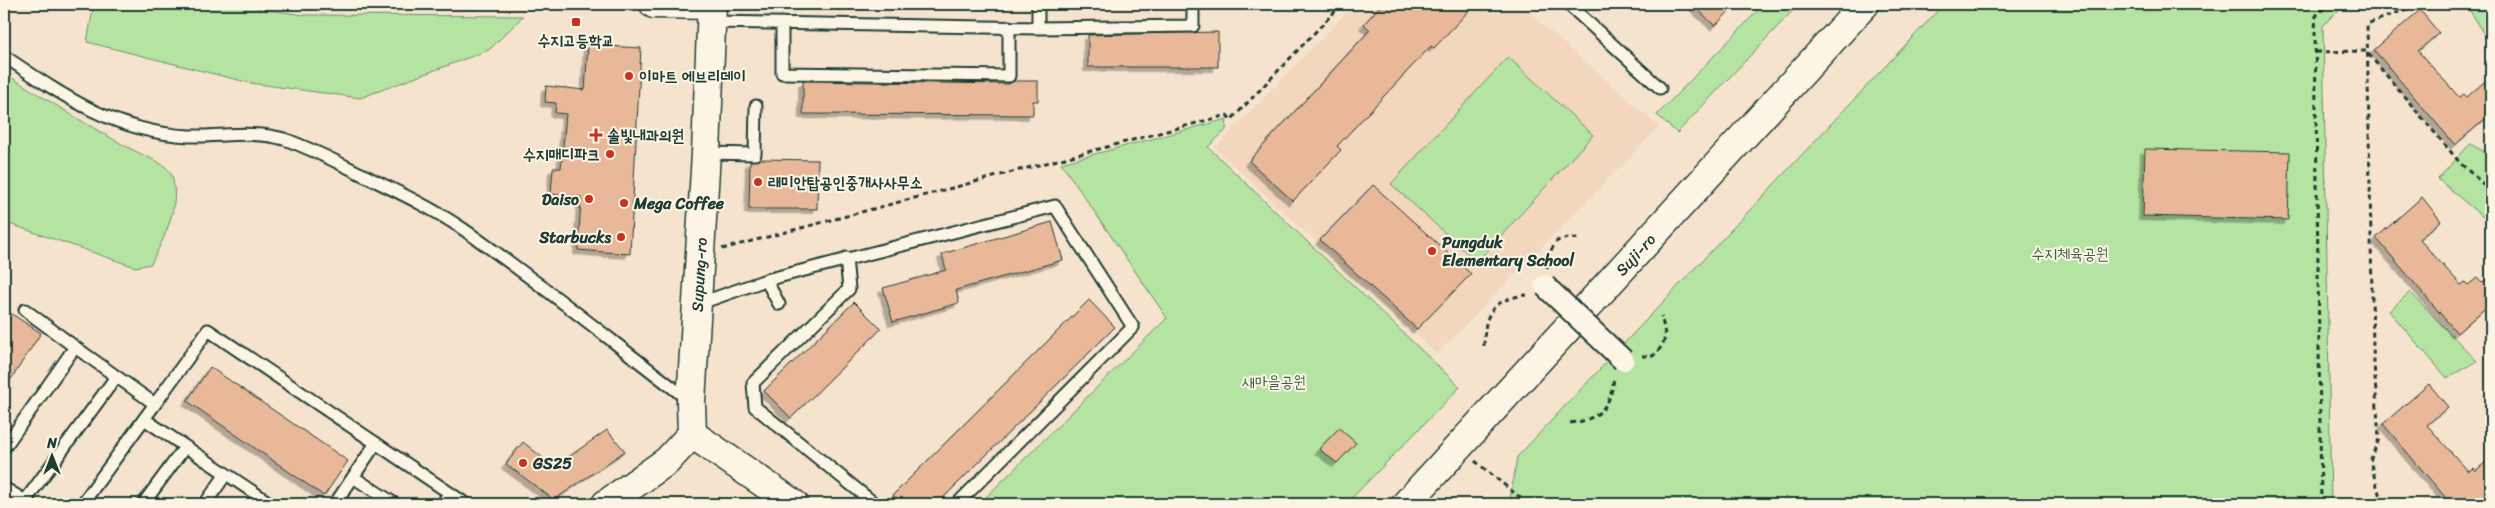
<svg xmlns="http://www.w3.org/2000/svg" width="2495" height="508" font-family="Sriracha,'Poor Story',sans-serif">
<defs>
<filter id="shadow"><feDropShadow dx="-4.5" dy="4.5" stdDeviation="0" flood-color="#0004"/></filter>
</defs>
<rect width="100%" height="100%" fill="#f6e3ce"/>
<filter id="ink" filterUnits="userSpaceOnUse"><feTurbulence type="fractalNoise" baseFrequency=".02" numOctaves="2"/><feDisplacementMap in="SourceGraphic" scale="10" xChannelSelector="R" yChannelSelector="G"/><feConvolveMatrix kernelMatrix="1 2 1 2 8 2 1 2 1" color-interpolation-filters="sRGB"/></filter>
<g filter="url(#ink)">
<!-- built -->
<path fill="#f2d6be" d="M1355 4H1519L1659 127 1437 354 1215 148Z"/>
<!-- green -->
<path fill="#b4e3a2" stroke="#6a906b" d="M94 4H245L261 9 305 15 523 16 489 50 360 98 250 83 87 42Z
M1764 4H1799L1677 133 1657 115Z
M1944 4H2348L2331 17 2323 26 2331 504H1509L1517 457Z
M2475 4H2491V44L2467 6Z
M1508 57 1593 135 1477 262 1391 184Z
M4 73C48 100 92 129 139 153 149 158 168 164 172 176 181 206 164 238 151 264L135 267 4 222Z
M1227 119 1226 130 1208 147 1460 387 1346 504H979L1167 318 1061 163Z
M2470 144 2491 155V224L2438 179Z
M2410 292 2477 361 2447 378 2389 311Z"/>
<!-- building -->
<path fill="#e8b899" stroke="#1f3d34" filter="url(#shadow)" d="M1382 4H1475L1434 48 1431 46 1337 146 1341 150 1293 201 1249 161 1370 30 1364 24Z
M1692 4H1736L1715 26Z
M2420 10 2439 33 2418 51 2459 97 2464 94 2467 97 2491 76V114L2455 145 2374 50Z
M1218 32V67H1088V35Z
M588 45 641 48 630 254 578 250 581 197 551 194 553 168H561L566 114 555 113 556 103 545 102 546 86 585 90Z
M803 81 1009 84 1014 81H1038V101H1033V115L803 114Z
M2145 149 2290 152 2288 220 2143 216Z
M760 159 818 160 817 209H749L750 161Z
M1373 185 1471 274 1417 329 1320 240Z
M2422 197 2441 221 2419 239 2461 285 2465 282 2468 285 2477 278 2482 283 2491 275V303L2457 333 2376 238Z
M1052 222 1063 260 956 290 959 303 893 322 883 288 946 270 942 254Z
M1089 300 1115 327 937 504H902L893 495Z
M854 302 881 329 791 418 764 391Z
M4 309 41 333 4 390Z
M210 367 348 461 324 496 187 401Z
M2429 384 2448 407 2427 425 2468 471 2473 468 2475 471 2491 458V496L2481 504H2451L2383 424Z
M1339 428 1356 443 1337 463 1319 449Z
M607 430 625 451 554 500 506 464 523 442 554 467Z"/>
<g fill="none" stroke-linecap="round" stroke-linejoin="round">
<!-- lane casing -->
<g stroke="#1f3d34" stroke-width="15">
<path id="lane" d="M1568 4 1660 88
M711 22 1038 28 1193 26V4
M782 23V73L1009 76V27
M1038 28V4
M4 56C63 96 115 132 189 136 220 137 253 130 284 139 310 148 335 161 359 173 394 190 431 207 463 229 541 283 615 344 690 401
M706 153 755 154 756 106
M846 258 849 289 753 383 755 407 875 504
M766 280 779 304
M698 304 766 280 1055 206 1133 327 957 504
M25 310 75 347
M155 404 208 330 466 504
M4 448 75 347 155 404 144 419 271 504
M353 477 395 504
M4 488 30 504
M25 501 116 377
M82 504 144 419
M143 504 185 447
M205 504 226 474
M335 504 376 443
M442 504 450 493"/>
</g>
<!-- secondary casing -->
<g stroke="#1f3d34" stroke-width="31">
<g id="secondary">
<path d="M654 4 712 5"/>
<path d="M692 434 794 504"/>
<path id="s1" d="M606 504 667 461 692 434 691 402 706 153 712 4"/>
<path id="s2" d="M1406 504 1865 4"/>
</g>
</g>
<!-- path -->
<path stroke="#1f3d34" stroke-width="3" stroke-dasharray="5 4" stroke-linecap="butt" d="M2316 52 2366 51 2461 164 2491 191
M722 249 1227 115 1231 120 1342 4
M1547 268 1550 252 1557 241 1568 238 1581 239
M1484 346C1484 313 1492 299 1527 295
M1642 356H1653C1668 342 1666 335 1661 316
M1570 423C1600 420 1611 406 1614 377
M1475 461 1528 504
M2321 504 2315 29 2316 16 2328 4
M2382 504 2370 461 2379 439 2373 348 2367 24 2420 4"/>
<!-- lane -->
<use href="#lane" stroke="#fcf5e5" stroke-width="11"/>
<!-- secondary -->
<use href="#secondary" stroke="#fcf5e5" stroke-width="28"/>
<!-- street-bridge casing -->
<g stroke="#1f3d34" stroke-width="25" stroke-linecap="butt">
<path id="street-bridge" d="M1545 286 1623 360"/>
</g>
<!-- street-bridge -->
<use href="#street-bridge" stroke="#fcf5e5" stroke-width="21"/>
</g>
</g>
<!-- markers -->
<g fill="#c8321e" stroke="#fcf5e5" stroke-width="2">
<rect x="571" y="17" width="10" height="10" rx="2.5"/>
<circle cx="629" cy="76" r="5"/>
<path d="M593.5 127.5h5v5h5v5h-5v5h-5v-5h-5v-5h5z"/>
<circle cx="610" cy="154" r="5"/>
<circle cx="758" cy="182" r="5"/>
<circle cx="589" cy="199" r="5"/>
<circle cx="624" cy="203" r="5"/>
<circle cx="621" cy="237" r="5"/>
<circle cx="1432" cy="251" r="5"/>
<circle cx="523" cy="463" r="5"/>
</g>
<g text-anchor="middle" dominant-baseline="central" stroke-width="4" stroke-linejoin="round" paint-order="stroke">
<!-- poi labels -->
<g font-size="16" font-weight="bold" fill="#1f3d34" stroke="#fcf5e5" text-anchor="start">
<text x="576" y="40" text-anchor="middle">수지고등학교</text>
<text x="639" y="76">이마트 에브리데이</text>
<text x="607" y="135">솔빛내과의원</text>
<text x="600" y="154" text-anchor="end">수지매디파크</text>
<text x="768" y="182">래미안탑공인중개사사무소</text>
<text x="579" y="199" text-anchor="end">Daiso</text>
<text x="634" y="203">Mega Coffee</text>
<text x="611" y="237" text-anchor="end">Starbucks</text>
<text x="1442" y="242">Pungduk<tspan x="1442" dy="18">Elementary School</tspan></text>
<text x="533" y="463">GS25</text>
</g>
<!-- park labels -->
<g font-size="16" fill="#3d5e4a" stroke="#fcf5e5">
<text x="2070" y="253">수지체육공원</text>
<text x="1274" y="381">새마을공원</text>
</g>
<!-- street labels -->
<g font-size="16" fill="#1f3d34" stroke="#fcf5e5">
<text stroke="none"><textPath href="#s2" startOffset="339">Suji-ro</textPath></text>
<text stroke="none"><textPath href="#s1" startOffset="271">Supung-ro</textPath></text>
</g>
</g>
<!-- margin -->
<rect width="2495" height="508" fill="none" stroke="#fcf5e5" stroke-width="20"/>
<rect x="10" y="10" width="2475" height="488" fill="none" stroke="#1f3d34" stroke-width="2" filter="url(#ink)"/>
<!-- north arrow -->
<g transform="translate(52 456)" stroke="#fcf5e5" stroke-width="4" paint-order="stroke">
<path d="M0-4L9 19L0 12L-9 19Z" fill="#1f3d34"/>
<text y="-8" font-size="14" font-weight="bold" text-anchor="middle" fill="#1f3d34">N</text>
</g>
</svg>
